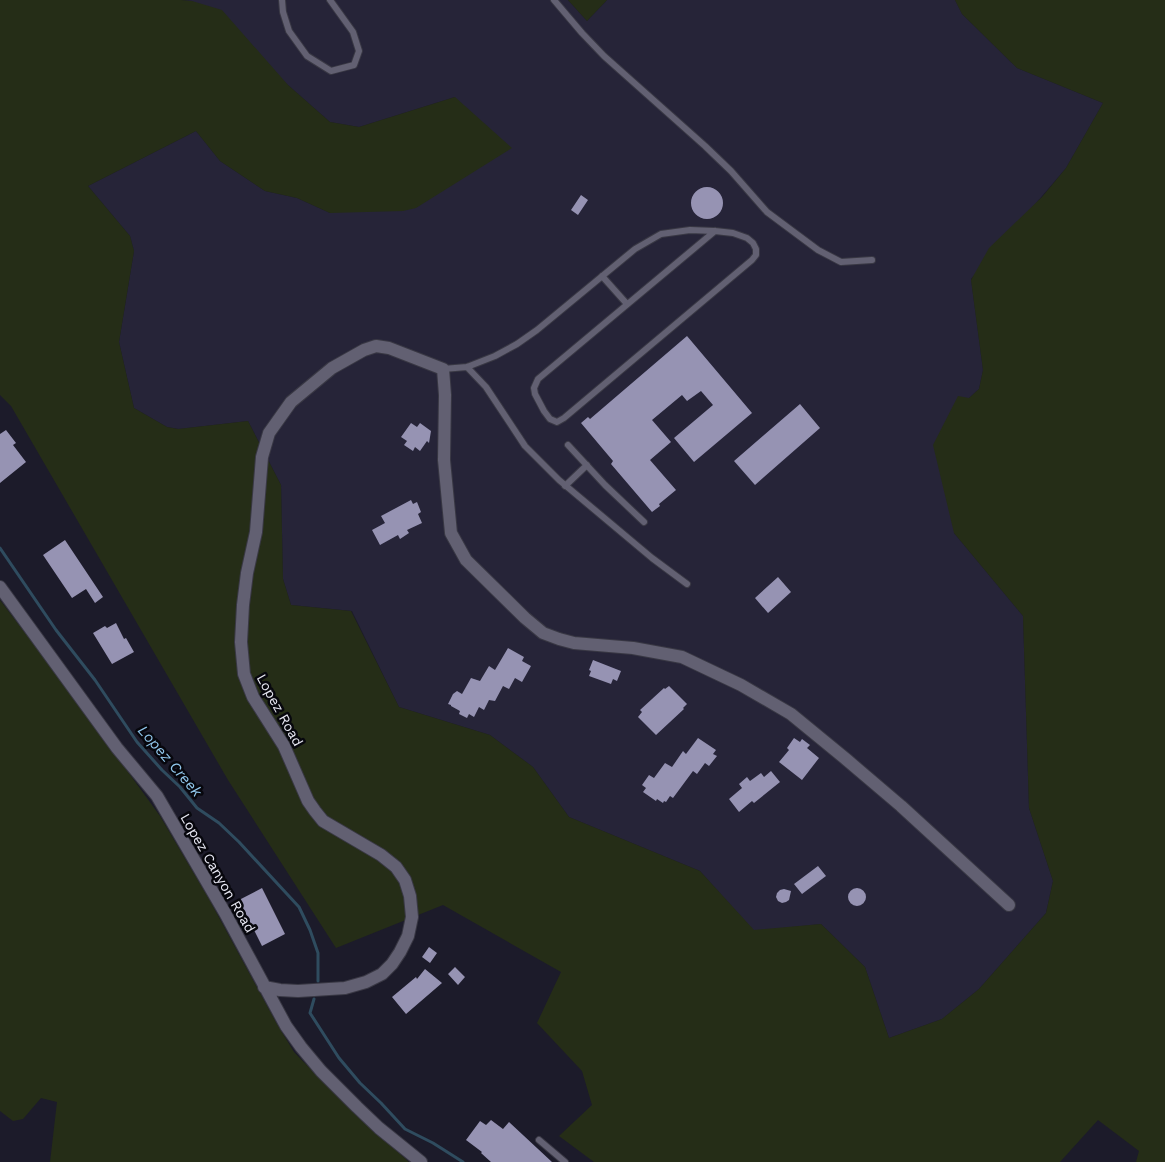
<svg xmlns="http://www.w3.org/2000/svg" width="1165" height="1162" font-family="'Work Sans',sans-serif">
<rect width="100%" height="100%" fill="#1c1b2a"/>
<!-- built -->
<path fill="#262438" d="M181 0H568L587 21 607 0H955L962 14 1017 68 1103 103 1066 168 971 279 983 370 979 389 969 398 954 533 1023 616 1029 808 1053 881 1046 913 979 989 942 1019 889 1038 865 967 821 924 754 931 700 871 569 817 533 767 490 735 399 707 352 611 291 605 283 579 281 485 248 421 179 429 167 427 134 408 119 342 134 251 130 236 88 186 196 131 220 161 265 191 297 198 330 213 455 97 359 127 330 122 192 1Z"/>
<!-- green -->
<path fill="#252d17" d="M0 0H181L192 1 222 10 288 85 330 122 359 127 455 97 512 148 416 208 403 211 330 213 297 198 265 191 220 161 196 131 88 186 130 236 134 251 119 342 134 408 167 427 178 429 248 421 281 485 283 579 291 605 351 611 399 707 490 735 533 767 569 817 700 871 754 930 821 924 865 967 889 1038 942 1019 979 989 1046 913 1053 881 1029 808 1023 616 954 533 933 445 958 396 969 398 979 389 983 370 971 280 989 248 1042 197 1066 168 1103 103 1017 68 962 14 955 0H1165V1162H1136L1139 1151 1098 1120 1060 1162H594L559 1136 592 1105 582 1071 537 1023 561 972 443 905 336 948 228 780 11 406 0 395Z
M568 0H607L587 21Z
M0 600 70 692 160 816 209 899 277 1024 294 1052 329 1088 381 1137 409 1162H50L57 1102 41 1098 23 1119 13 1121 0 1111Z"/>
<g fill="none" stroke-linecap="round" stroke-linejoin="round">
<!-- stream -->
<path stroke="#2f4c5f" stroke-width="3" d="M0 548 56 630 95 680 137 742 162 770 180 787 197 808 219 823 239 842 299 907 310 930 318 953V981
M314 999 310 1013 339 1058 360 1083 381 1103 405 1129 433 1143 463 1162"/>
</g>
<!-- building -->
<path fill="#9693b3" d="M691 203a16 16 0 1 1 32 0a16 16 0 1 1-32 0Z
M581 195 588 200 578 215 571 210Z
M687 336 752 413 694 462 674 438 713 405 701 391 687 401 682 395 652 420 671 442 650 460 676 490 659 504 660 506 652 512 611 464 613 461 581 423 588 417 590 419Z
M800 404 820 428 755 485 734 461Z
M411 423 417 427 420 423 431 431 429 443 427 441 420 451 415 447 413 451 404 445 407 441 401 437Z
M6 430 16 443 13 445 26 462 0 483V434Z
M411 500 413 504 417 502 421 512 418 514 422 523 407 530 409 533 400 539 398 535 380 545 372 530 385 523 381 516Z
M65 540 103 597 95 603 86 589 72 598 43 555Z
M778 577 791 592 768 613 755 598Z
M116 623 124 639 126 638 134 652 112 664 93 633 105 626 107 628Z
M508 648 524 657 522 661 531 666 522 682 515 678 509 689 503 686 495 701 489 700 484 710 479 707 474 717 469 714 467 718 459 714 460 711 451 706V705L448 704 453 694 457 691 462 694 471 678 480 681 489 666 495 670Z
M593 660 621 671 617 681 613 679 611 684 589 676 591 671 589 670Z
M669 686 687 704 683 708 684 709 656 735 638 717 642 712 640 710 664 688 665 689Z
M698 738 716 750 713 754 717 756 709 766 705 763 697 774 693 771 673 798 670 796 666 802 664 801 663 803 657 799 656 801 643 792 646 788 642 785 649 775 654 778 665 763 672 767 683 751 686 754Z
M794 738 800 742 802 739 810 745 807 748 819 758 802 780 779 762 789 750 787 748Z
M771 771 780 782 754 803 752 801 739 812 729 799 742 788 739 784 747 777 750 781 761 773 764 777Z
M818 866 826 876 802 894 794 884Z
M262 888 285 934 262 946 239 900Z
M848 897a9 9 0 1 1 18 0a9 9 0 1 1-18 0Z
M784 889 791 891 789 900 786 902 782 903 778 901 776 897 777 893 780 890Z
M429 947 437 953 430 963 422 957Z
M455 967 465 977 458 985 448 974Z
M425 969 442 983 406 1014 392 997 416 977 417 979Z
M491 1120 503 1129 509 1122 552 1162H491L481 1153 482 1152 466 1140 480 1121 486 1125Z"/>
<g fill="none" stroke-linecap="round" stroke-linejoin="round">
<!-- service casing -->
<g stroke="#393844" stroke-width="8">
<path id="service" d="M282 0 283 12 289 31 307 56 331 71 354 65 359 51 353 32 330 0
M554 0 582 33 604 56 705 146 731 171 767 212 818 250 841 262 872 260
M602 276 627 304
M467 367 486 387 525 446 559 480 652 558 687 584
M443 369 467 367 495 356 517 344 537 330 635 249 661 234 690 230 715 231 733 233 747 238 753 243 756 249V255L752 260 564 418 557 422 550 419 544 411 535 394 534 388 538 379 715 231
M568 445 605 485 644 522
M565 486 587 465
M539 1140 565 1162"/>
</g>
<!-- minor casing -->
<g stroke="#393844" stroke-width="14">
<path id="minor" d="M0 587 117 748 157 796 225 913 286 1026 301 1047 321 1071 357 1107 379 1128 421 1162
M264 987 280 990 298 991 345 988 366 982 382 974 392 964 400 952 408 936 412 917 410 896 405 880 396 867 381 855 323 821 315 811 308 801 284 746 253 697 244 674 241 642 243 605 247 573 256 532 262 457 269 433 291 402 332 368 364 350 376 346 389 348 443 369 445 395 444 460 451 533 466 560 525 618 543 633 559 639 574 643 633 648 682 657 741 685 791 714 847 760 901 806 1009 905"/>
</g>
<!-- service -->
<use href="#service" stroke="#626072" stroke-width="6"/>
<!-- minor -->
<use href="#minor" stroke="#626072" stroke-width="12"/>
</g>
<g text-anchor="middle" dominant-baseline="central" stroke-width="5" stroke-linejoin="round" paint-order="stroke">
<!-- street labels -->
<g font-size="14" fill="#e9e9f4" stroke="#07070d">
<text transform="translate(280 710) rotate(61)">Lopez Road</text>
<text transform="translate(218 873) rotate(60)">Lopez Canyon Road</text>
</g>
<!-- water labels -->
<g font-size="15" font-style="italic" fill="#91c7ec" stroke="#07070d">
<text transform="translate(170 761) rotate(49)">Lopez Creek</text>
</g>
</g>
</svg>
